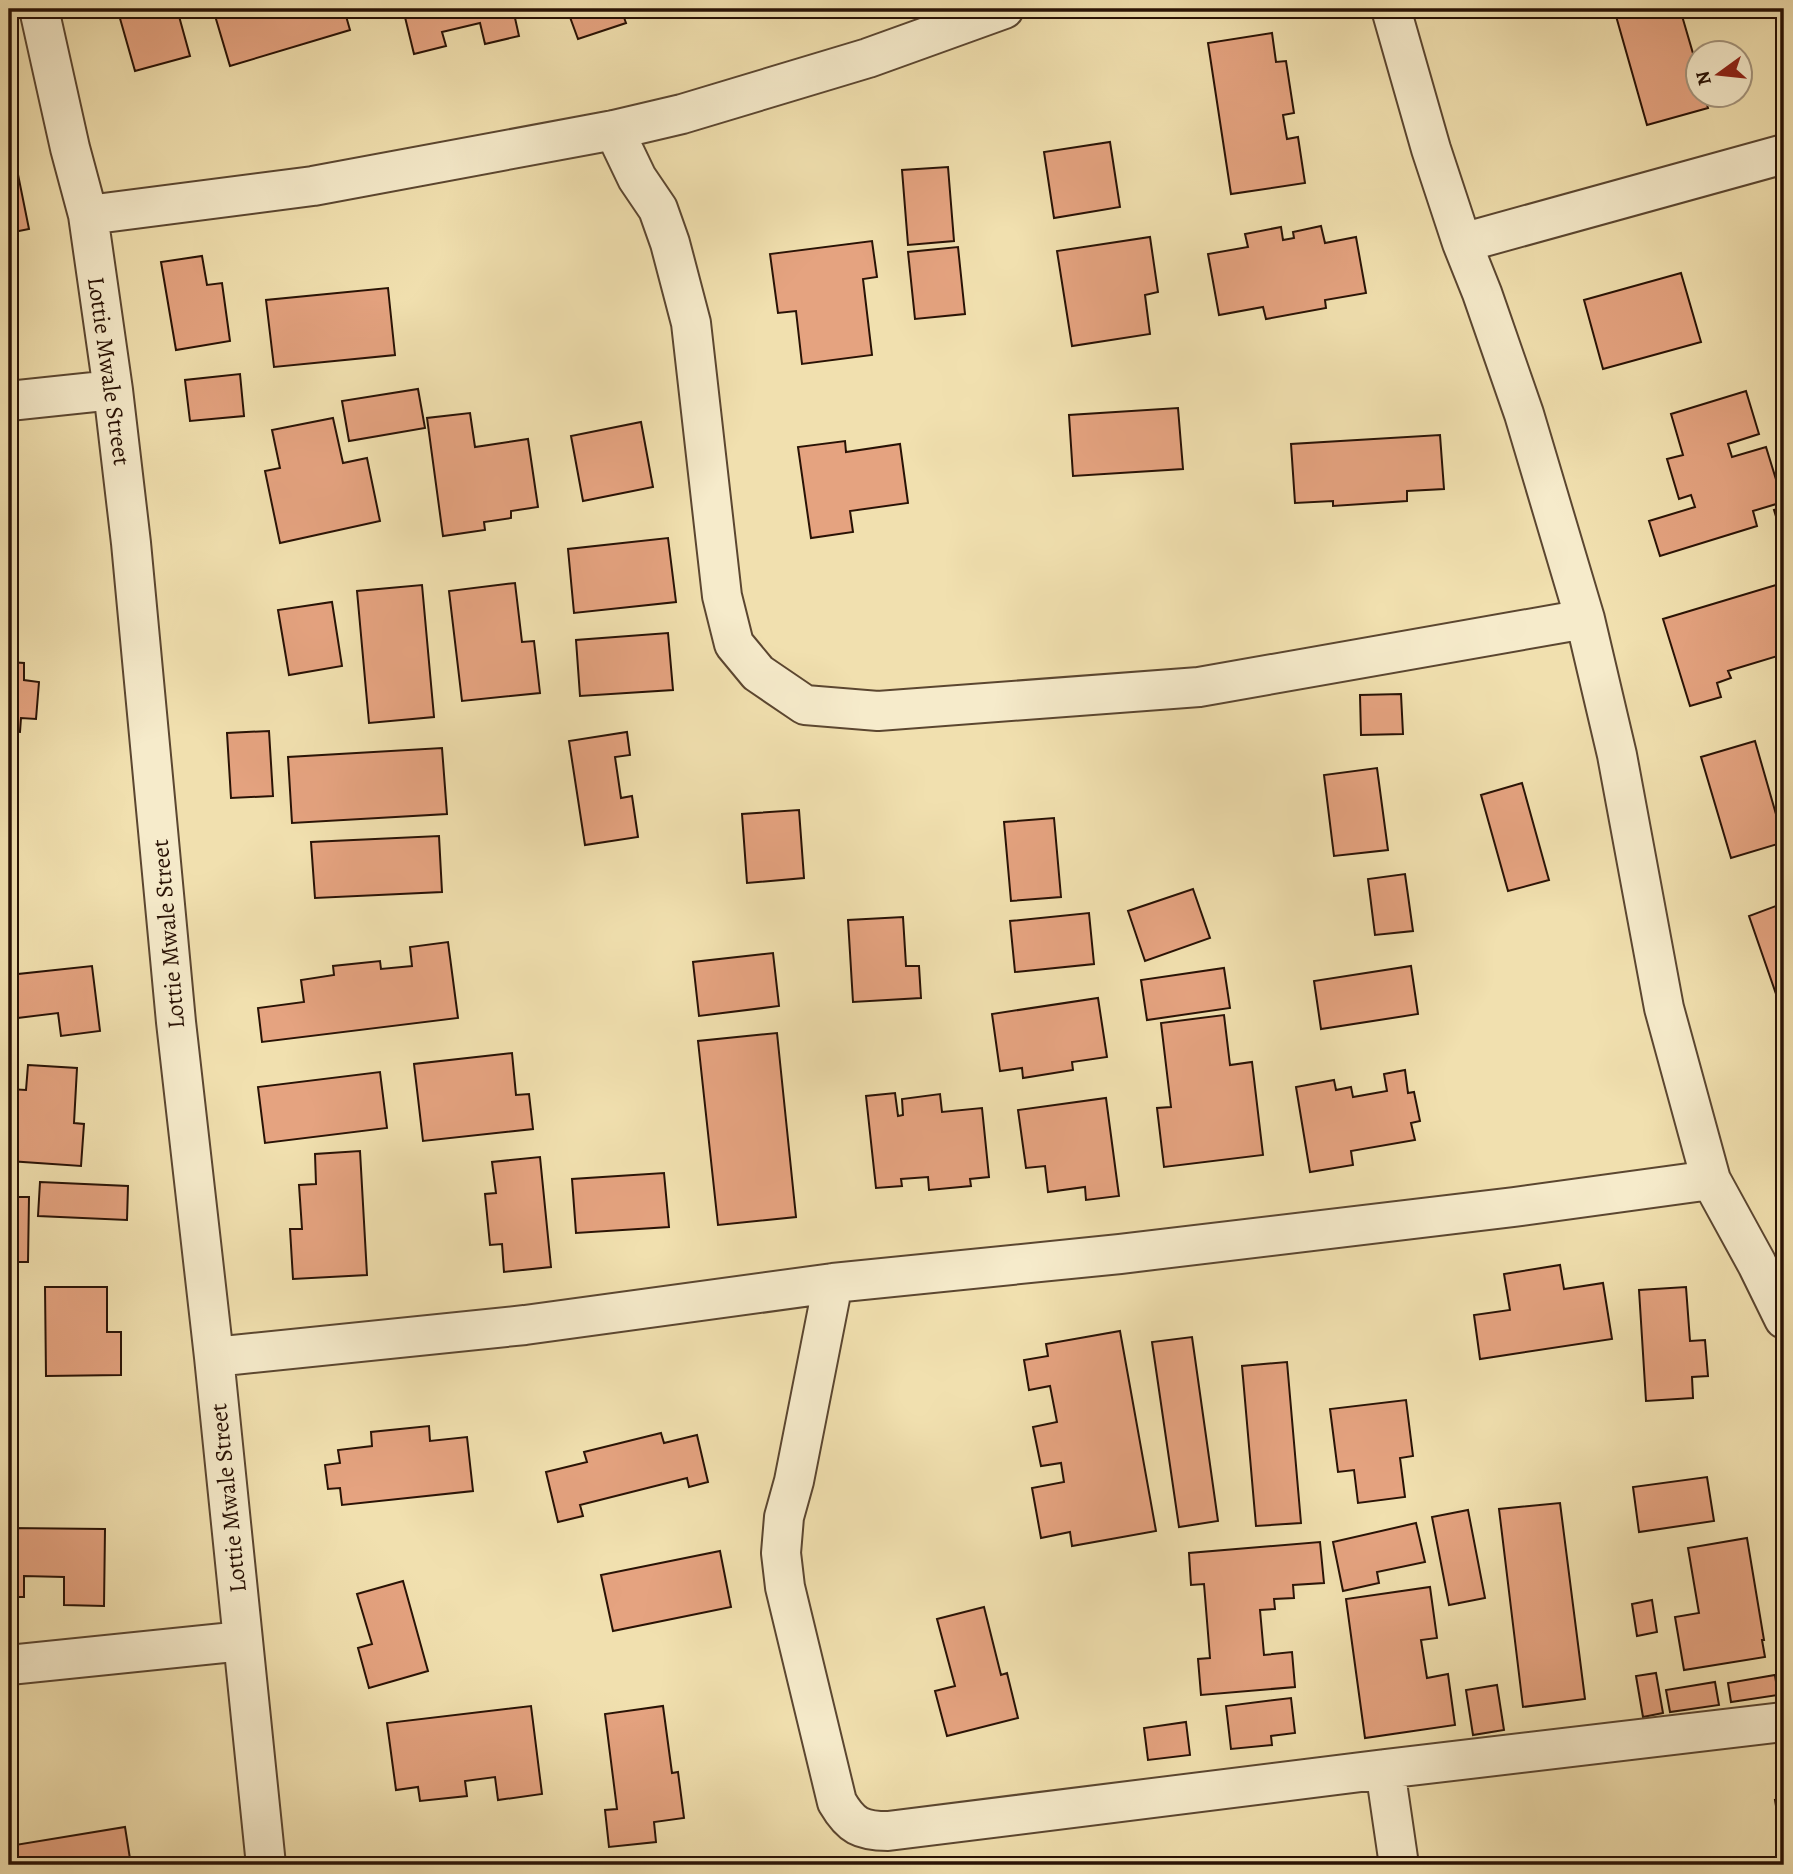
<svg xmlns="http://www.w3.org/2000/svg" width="1793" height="1874" font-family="Alegreya,serif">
<rect width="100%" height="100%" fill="#f1e0af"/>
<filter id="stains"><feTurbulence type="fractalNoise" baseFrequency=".00286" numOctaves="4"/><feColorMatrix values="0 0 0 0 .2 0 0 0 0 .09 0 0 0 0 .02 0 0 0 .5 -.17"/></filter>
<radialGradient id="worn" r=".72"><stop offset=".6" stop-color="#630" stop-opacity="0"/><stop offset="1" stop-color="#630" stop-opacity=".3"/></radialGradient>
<!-- building -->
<path fill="#e5a380" stroke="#291205" stroke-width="2" d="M139 9H177L190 56 135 71 119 15Z
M213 9H344L350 30 230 66Z
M403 9H513L519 36 485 44 480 23 442 32 446 46 414 54Z
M567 9H621L626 23 578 39Z
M1614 9H1680L1699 74V94H1704L1708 108 1647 125Z
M1272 33 1276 62 1286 61 1294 113 1283 115 1287 139 1298 137 1305 183 1231 194 1208 43Z
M9 130 29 229 9 233Z
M1110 142 1120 207 1054 218 1044 152Z
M948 167 954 241 908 245 902 170Z
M1321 226 1325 243 1356 237 1366 293 1325 300 1326 308 1266 319 1263 307 1219 315 1208 254 1248 247 1245 234 1281 227 1283 240 1294 238 1293 232Z
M1150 237 1158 292 1145 295 1150 334 1072 346 1057 251Z
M872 241 877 277 863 279 872 355 802 364 796 311 778 313 770 254Z
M958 247 965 314 915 319 908 252Z
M202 256 207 285 222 283 230 341 176 350 161 262Z
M1681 273 1701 342 1603 369 1584 300Z
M388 288 395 355 274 367 266 300Z
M240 374 244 416 190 421 185 380Z
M418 389 425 428 349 441 342 401Z
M1746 391 1759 434 1728 444 1732 457 1766 447 1783 502 1753 511 1757 526 1660 556 1649 521 1695 507 1691 495 1679 499 1667 459 1683 455 1671 414Z
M1178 408 1183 469 1073 476 1069 415Z
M470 413 475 447 528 439 538 507 511 511V518L484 522 485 530 443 536 427 418Z
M333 418 343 463 367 458 380 521 280 543 265 471 280 468 272 430Z
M641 422 653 487 583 501 571 436Z
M1440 435 1444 489 1407 491V501L1333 506V501L1295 503 1291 444Z
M845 441 846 452 900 444 908 503 850 511 853 532 811 538 798 447Z
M1784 507V536H1782L1774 510Z
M668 538 676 602 574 613 568 549Z
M515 583 522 642 534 641 540 693 462 701 449 591Z
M422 585 434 717 369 723 357 591Z
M1776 585 1784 613V654L1728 671 1731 678 1717 683 1721 697 1690 706 1663 619Z
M332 602 342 666 289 675 278 610Z
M668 633 673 690 580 696 576 640Z
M9 662 24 663V680L39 682 36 719 21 718 20 732 9 731Z
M1401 694 1403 734 1361 735 1360 695Z
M269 731 273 796 231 798 227 733Z
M627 732 630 755 615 757 621 798 632 796 638 837 585 845 569 741Z
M1755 741 1784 842 1731 858 1701 757Z
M442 748 447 814 292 823 288 757Z
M1377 768 1388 850 1334 856 1324 775Z
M1522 783 1549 880 1508 891 1481 795Z
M799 810 804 878 747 883 742 814Z
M1054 818 1061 897 1011 901 1004 822Z
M439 836 442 892 315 898 311 842Z
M1405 874 1413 931 1375 935 1368 879Z
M1193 889 1210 938 1145 961 1128 911Z
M1784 903V1017L1749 916Z
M1089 913 1094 964 1015 972 1010 921Z
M903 917 906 966H919L921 998 853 1002 848 920Z
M448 942 458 1018 262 1042 258 1008 304 1002 301 980 334 975 333 966 380 961 381 969 412 966 410 947Z
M773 953 779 1006 699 1016 693 962Z
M92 966 100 1031 61 1036 58 1013 9 1019V975Z
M1411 966 1418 1014 1321 1029 1314 981Z
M1224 968 1230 1008 1147 1020 1141 980Z
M1098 998 1107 1057 1072 1062 1073 1070 1023 1078 1022 1068 1000 1071 992 1014Z
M1224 1015 1230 1065 1252 1062 1263 1155 1164 1167 1157 1108 1171 1107 1161 1023Z
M777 1033 796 1217 718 1225 698 1041Z
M512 1053 516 1095 529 1094 533 1129 423 1141 414 1064Z
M28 1065 77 1068 74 1123 84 1124 81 1166 9 1161V1089L26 1090Z
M1405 1070 1408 1093 1414 1092 1420 1121 1411 1123 1415 1140 1351 1151 1353 1165 1310 1172 1296 1087 1334 1080 1336 1090 1351 1087 1353 1097 1387 1091 1384 1074Z
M380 1072 387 1128 265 1143 258 1087Z
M895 1093 898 1116 903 1115 902 1099 940 1094 942 1112 982 1108 989 1177 970 1179 971 1186 929 1190 928 1177 901 1179 902 1186 876 1188 866 1096Z
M1106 1098 1119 1196 1086 1200 1085 1187 1048 1192 1045 1166 1026 1168 1018 1110Z
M360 1151 367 1275 293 1279 290 1229H302L299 1185 316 1184 315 1154Z
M540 1157 551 1267 504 1272 502 1244 490 1245 485 1194 496 1193 492 1162Z
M664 1173 669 1227 576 1233 572 1179Z
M40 1182 128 1186 127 1220 38 1216Z
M9 1197H29L28 1262H9Z
M1560 1265 1564 1289 1603 1283 1612 1339 1480 1359 1474 1315 1510 1310 1504 1274Z
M45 1287H107V1332H121V1375L46 1376Z
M1686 1287 1690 1341 1705 1340 1708 1376 1692 1377 1693 1398 1646 1401 1639 1290Z
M1120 1331 1156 1531 1072 1546 1070 1532 1041 1538 1032 1488 1064 1482 1061 1463 1041 1466 1033 1427 1057 1422 1050 1386 1029 1390 1024 1360 1048 1356 1046 1344Z
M1192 1337 1218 1521 1179 1527 1152 1342Z
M1287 1362 1301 1523 1256 1526 1242 1366Z
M1406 1400 1413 1456 1400 1458 1405 1497 1358 1503 1354 1470 1338 1472 1330 1409Z
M429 1426 430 1441 467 1437 473 1491 342 1505 340 1488 328 1489 325 1465 340 1463 338 1450 372 1446 371 1432Z
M661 1433 664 1443 697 1435 708 1482 689 1487 687 1478 580 1505 583 1516 558 1522 546 1472 587 1462 584 1452Z
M1707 1477 1714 1521 1639 1532 1633 1487Z
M1560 1503 1585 1699 1523 1707 1499 1509Z
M1468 1510 1485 1598 1449 1605 1432 1517Z
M1416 1523 1425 1562 1377 1572 1379 1583 1343 1591 1333 1542Z
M9 1528 105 1529 104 1606 64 1605V1577L24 1576V1597H9Z
M1747 1538 1764 1640H1762L1765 1657 1684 1670 1675 1617 1699 1613 1688 1548Z
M1320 1542 1324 1583 1293 1585 1294 1598 1274 1599 1275 1609 1260 1610 1264 1655 1292 1652 1295 1687 1201 1695 1198 1659 1210 1658 1204 1584 1191 1585 1189 1553Z
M720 1551 731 1607 613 1631 601 1575Z
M403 1581 428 1671 369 1688 358 1648 372 1644 357 1594Z
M1430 1587 1437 1638 1421 1640 1427 1678 1448 1674 1455 1725 1365 1738 1346 1599Z
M1652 1600 1657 1632 1637 1636 1632 1604Z
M984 1607 1001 1675 1007 1673 1018 1718 947 1736 935 1691 955 1686 937 1619Z
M1656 1673 1663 1713 1643 1717 1636 1676Z
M1775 1675 1778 1695 1731 1702 1728 1683Z
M1715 1682 1719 1705 1670 1712 1666 1690Z
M1497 1685 1504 1730 1473 1735 1466 1690Z
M1291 1698 1295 1733 1271 1736 1272 1745 1231 1749 1226 1706Z
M531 1706 542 1794 498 1800 495 1777 465 1781 467 1796 420 1801 418 1787 396 1790 387 1723Z
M663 1706 672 1773 678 1772 684 1818 654 1822 656 1842 609 1847 605 1810 617 1809 605 1714Z
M1186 1722 1190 1755 1148 1760 1144 1728Z
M1784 1799V1855L1775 1800Z
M125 1827 131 1865H9V1846Z
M565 1858 566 1865H543V1862Z"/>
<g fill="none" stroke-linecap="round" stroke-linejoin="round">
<!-- minor casing -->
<g stroke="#5b4630" stroke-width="42">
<path id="minor" d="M39 9 70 148 88 215 113 390 131 543 176 1022 214 1357 266 1865
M1391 9 1431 149 1462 243 1482 293 1524 414 1585 619 1617 755 1664 1008 1711 1180 1757 1264 1784 1319
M614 130 637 178 658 209 670 243 691 323 722 596 734 644 758 673 805 705 878 711 1199 687 1585 619
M88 215 313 186 614 130 682 114 868 58 1004 9
M1462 243 1784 154
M9 401 113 390
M833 1283 794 1481 784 1517 781 1553 785 1587 837 1802C851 1826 861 1831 888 1831L1385 1769 1784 1722
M214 1357 525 1325 833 1283 1120 1254 1514 1207 1711 1180
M9 1665 243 1641
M1385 1769 1399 1865"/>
</g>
<!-- minor -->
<use href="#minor" stroke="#f6ebcb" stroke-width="38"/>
</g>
<g text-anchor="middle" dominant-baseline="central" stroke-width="7" stroke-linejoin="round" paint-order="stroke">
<!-- street labels -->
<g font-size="24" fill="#291205" stroke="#f6ebcb">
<text transform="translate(109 371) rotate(82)">Lottie Mwale Street</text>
<text transform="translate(168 934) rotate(-95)">Lottie Mwale Street</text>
<text transform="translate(228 1498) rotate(-96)">Lottie Mwale Street</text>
</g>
</g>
<!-- margin -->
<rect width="1793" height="1874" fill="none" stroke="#f1e0af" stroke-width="35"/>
<rect x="10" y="10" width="1772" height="1853" fill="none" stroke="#291205" stroke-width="3.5"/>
<rect x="18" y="18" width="1758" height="1839" fill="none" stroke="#291205" stroke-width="2"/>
<!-- north arrow -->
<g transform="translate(1719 74) rotate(255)"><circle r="33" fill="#f6ebcb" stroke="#a4947c" stroke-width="2"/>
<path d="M0-5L12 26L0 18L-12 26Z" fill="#8f2418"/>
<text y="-10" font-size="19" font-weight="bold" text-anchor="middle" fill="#291205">N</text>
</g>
<rect width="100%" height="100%" filter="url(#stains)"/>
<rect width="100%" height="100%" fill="url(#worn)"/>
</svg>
